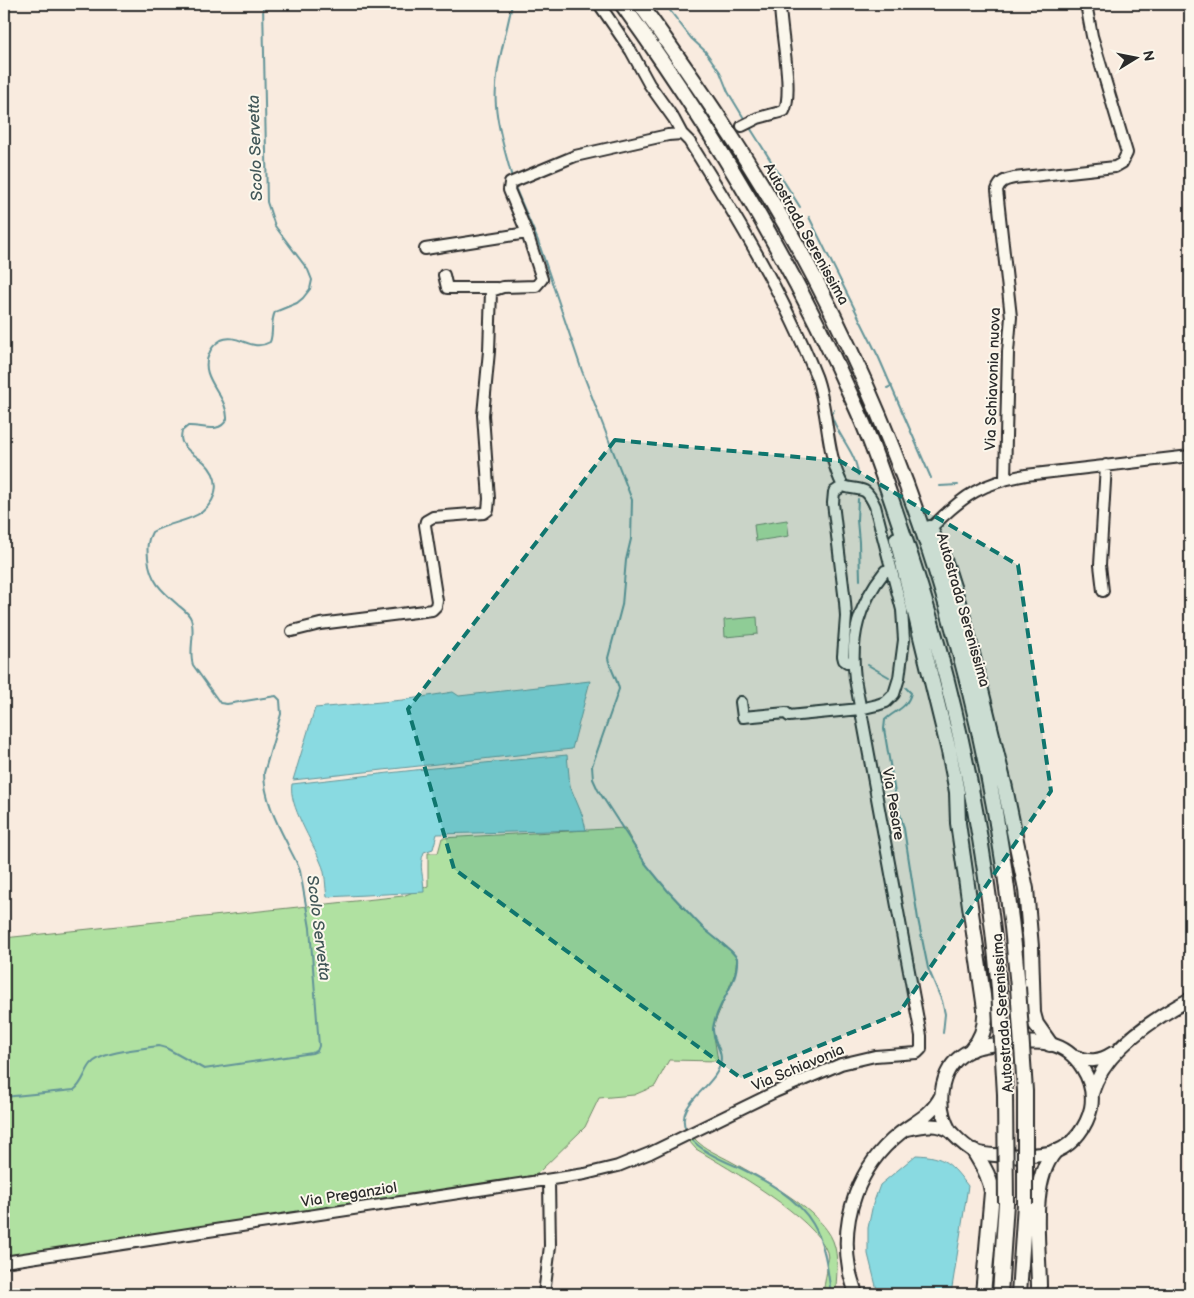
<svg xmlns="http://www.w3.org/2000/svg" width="1194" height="1298" font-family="'Balsamiq Sans',sans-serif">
<rect width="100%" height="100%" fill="#f9ebdf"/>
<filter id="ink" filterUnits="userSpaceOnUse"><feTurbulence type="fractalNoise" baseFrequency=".02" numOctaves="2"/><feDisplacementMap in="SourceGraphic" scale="10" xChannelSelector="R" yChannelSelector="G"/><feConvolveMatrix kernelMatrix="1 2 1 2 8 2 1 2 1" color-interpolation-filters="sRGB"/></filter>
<g filter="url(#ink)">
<!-- green -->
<path fill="#b0e1a1" stroke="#6e8666" d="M787 520 789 536 756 541 754 525Z
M757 617 758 634 725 637 724 620Z
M625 828C642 865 673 899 703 928 713 938 729 945 737 958L735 973 715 1022 713 1030 718 1061 669 1060 655 1086 634 1095 599 1098 585 1127 537 1174 429 1199 4 1257V938L403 896 428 886V853H438L442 838Z
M694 1138C703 1149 720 1155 732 1162 761 1178 821 1210 833 1241 839 1256 837 1278 835 1294H823C824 1284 830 1261 827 1252 815 1217 729 1169 696 1149L688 1140Z"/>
<!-- water -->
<path fill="#89dae1" stroke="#639498" d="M590 681 572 749 293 780 315 708 403 700 453 692 459 696Z
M567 755 570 786 583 817 586 830 437 834 433 849 424 852C418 868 424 875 424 892L327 897C325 886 326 873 321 863 313 842 288 805 292 784L433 768Z
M916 1155C945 1156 951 1164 968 1186L951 1294H878L868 1254V1228L873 1204 880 1185Z"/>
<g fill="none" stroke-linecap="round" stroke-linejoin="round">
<!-- stream -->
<path stroke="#639498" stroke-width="2" d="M665 4 691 38 705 51 720 72 728 92 745 120
M749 126 800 207
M512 178C506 154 498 131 496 106 493 72 506 37 512 4
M514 185 538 241 582 371 632 500 631 539 626 560 622 605 608 658C610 669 617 678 619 689L592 766 593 779 598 790 645 863 668 891 703 928 731 951 737 958C739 984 716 1004 713 1028 712 1044 728 1052 717 1072 707 1091 675 1106 686 1130
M809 217 879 358 931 478
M887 388 892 386
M834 410 831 414C837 436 857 453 858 475
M940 486 958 485
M858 499 857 520 859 542 860 580
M868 665 889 677
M906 688 911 693C907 709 895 710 885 720L884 729 896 799 904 829 918 919 928 968 942 1001 945 1014 943 1033
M4 1097 74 1090C83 1083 84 1073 91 1064 101 1052 135 1050 151 1047L159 1046 166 1048 204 1069 312 1053 317 1051 319 1046 310 928 300 871C297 861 291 853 287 843 276 822 264 797 264 773L281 714 280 700 276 696 227 704 220 703 193 665C188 650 196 634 191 619 189 613 183 609 178 605 162 591 150 581 148 558 147 548 147 541 152 532 167 523 188 522 202 512 219 498 221 478 204 462 198 457 189 453 184 445 180 441 181 436 182 431L188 426C202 425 219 435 227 419 228 395 198 378 209 354 211 348 216 343 221 340 238 332 251 353 270 342 274 332 270 322 275 312L297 303 303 298 310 289 312 280 308 270 275 226 267 202 263 4
M690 1137C700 1151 722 1160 738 1167 765 1180 798 1198 813 1224 825 1244 828 1271 831 1294
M550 1283 552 1273"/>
<!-- minor-tunnel -->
<path stroke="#d0c5bb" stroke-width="10" stroke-dasharray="10 5" stroke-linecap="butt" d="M904 553 928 531"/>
<!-- minor casing -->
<g stroke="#2b2b2b" stroke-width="14">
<path id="minor" d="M599 4 631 51 649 84 674 119 682 134
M742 126 758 118 784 111C794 93 780 29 780 4
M425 249 527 233
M444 275 447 288H497
M1005 479 1008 352 1011 317 997 190C1000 181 1005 180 1014 178L1115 167 1122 163 1127 153 1092 36 1086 4
M843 486 834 492 833 503 845 602 846 616 843 656 844 660 847 662H853
M934 525C965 494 983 483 1026 475L1190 456
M1103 591 1100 565 1106 465
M292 631 320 624 432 610 436 606 437 601 425 525 426 521 433 517 484 513 488 510 489 499 483 415 489 351 491 291 503 287 536 286 542 279 527 233 509 190 510 183 575 156 668 135 682 134 689 141C736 216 783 293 816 376 829 411 825 452 843 486 862 492 865 484 875 506L902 610 904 640 899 678 894 694 886 702 877 705 860 709 789 716 786 713 743 717 741 702
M4 1262 585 1174 618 1166 650 1153 775 1092 841 1064 875 1056 917 1053 921 1049V1036L855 679C850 637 858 605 885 571
M544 1294 550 1246 549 1181"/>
</g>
<!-- major casing -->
<g stroke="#2b2b2b" stroke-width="16">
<path id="major" d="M1073 1056C1089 1062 1099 1062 1113 1053
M1092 1094C1103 1051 1153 1019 1190 999
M907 1129C921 1126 939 1122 951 1132 958 1139 965 1147 974 1151 989 1158 1041 1156 1057 1151 1074 1144 1087 1126 1091 1108 1096 1081 1077 1050 1050 1044 1037 1041 1025 1043 1012 1043 999 1044 983 1044 971 1050 940 1064 934 1103 950 1131
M856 1294C854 1286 850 1277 849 1268 840 1218 859 1166 899 1134 915 1121 931 1116 941 1096"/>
</g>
<!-- highway casing -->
<g stroke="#2b2b2b" stroke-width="18">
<path id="highway" d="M622 4C713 130 793 264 856 407 874 446 887 487 901 528 953 677 985 831 999 989
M640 4C696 82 751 162 798 247 923 475 996 729 1018 987
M930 528 946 565 964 621 1005 788 1026 889 1031 947 1033 1013 1036 1024 1050 1044
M897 539 949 751 957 792 958 823 985 1009C986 1024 983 1038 972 1049
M974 1151C982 1165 990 1176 992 1192L983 1294
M1000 1294 1006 1203
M1019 1294 1025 1204
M1039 1294C1040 1253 1027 1185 1054 1152"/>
</g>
<!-- minor -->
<use href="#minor" stroke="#fbf7ec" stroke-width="10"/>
<!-- major -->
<use href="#major" stroke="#fbf7ec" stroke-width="12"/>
<!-- highway -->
<use href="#highway" stroke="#fbf7ec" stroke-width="14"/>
<!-- highway-bridge casing -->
<g stroke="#2b2b2b" stroke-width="18" stroke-linecap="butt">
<path id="highway-bridge" d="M1018 987 1025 1091V1204
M999 989 1005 1094 1006 1203"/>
</g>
<!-- highway-bridge -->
<use href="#highway-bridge" stroke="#fbf7ec" stroke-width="14"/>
</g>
</g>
<!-- marked area -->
<path fill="#0f766e" fill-opacity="0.2" stroke="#0f766e" stroke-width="4" stroke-dasharray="10 6" stroke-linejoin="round" d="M615 440 840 461 1018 565 1051 791 899 1013 741 1078 454 869 408 709Z"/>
<g text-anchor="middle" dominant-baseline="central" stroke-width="4" stroke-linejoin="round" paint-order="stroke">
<!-- street labels -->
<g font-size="15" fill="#2b2b2b" stroke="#fbf7ec">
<text transform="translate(806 234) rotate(61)">Autostrada Serenissima</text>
<text transform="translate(993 379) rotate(-88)">Via Schiavonia nuova</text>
<text transform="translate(963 610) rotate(74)">Autostrada Serenissima</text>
<text transform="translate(893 804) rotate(80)">Via Pesare</text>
<text transform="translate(1003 1013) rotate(-94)">Autostrada Serenissima</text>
<text transform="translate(798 1068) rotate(-23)">Via Schiavonia</text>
<text transform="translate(349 1195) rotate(-9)">Via Preganziol</text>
</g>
<!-- water labels -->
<g font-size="16" font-style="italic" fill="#425758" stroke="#fbf7ec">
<text transform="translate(256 148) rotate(-92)">Scolo Servetta</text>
<text transform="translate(318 928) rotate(83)">Scolo Servetta</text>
</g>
</g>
<!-- margin -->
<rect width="1194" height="1298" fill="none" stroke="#fbf7ec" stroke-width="20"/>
<rect x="10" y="10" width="1174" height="1278" fill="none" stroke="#2b2b2b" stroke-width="2" filter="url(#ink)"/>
<!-- north arrow -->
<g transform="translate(1136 58) rotate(80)" stroke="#fbf7ec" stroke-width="4" paint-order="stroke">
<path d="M0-4L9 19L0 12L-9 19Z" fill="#2b2b2b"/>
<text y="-8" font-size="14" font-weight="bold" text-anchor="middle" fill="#2b2b2b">N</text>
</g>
</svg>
